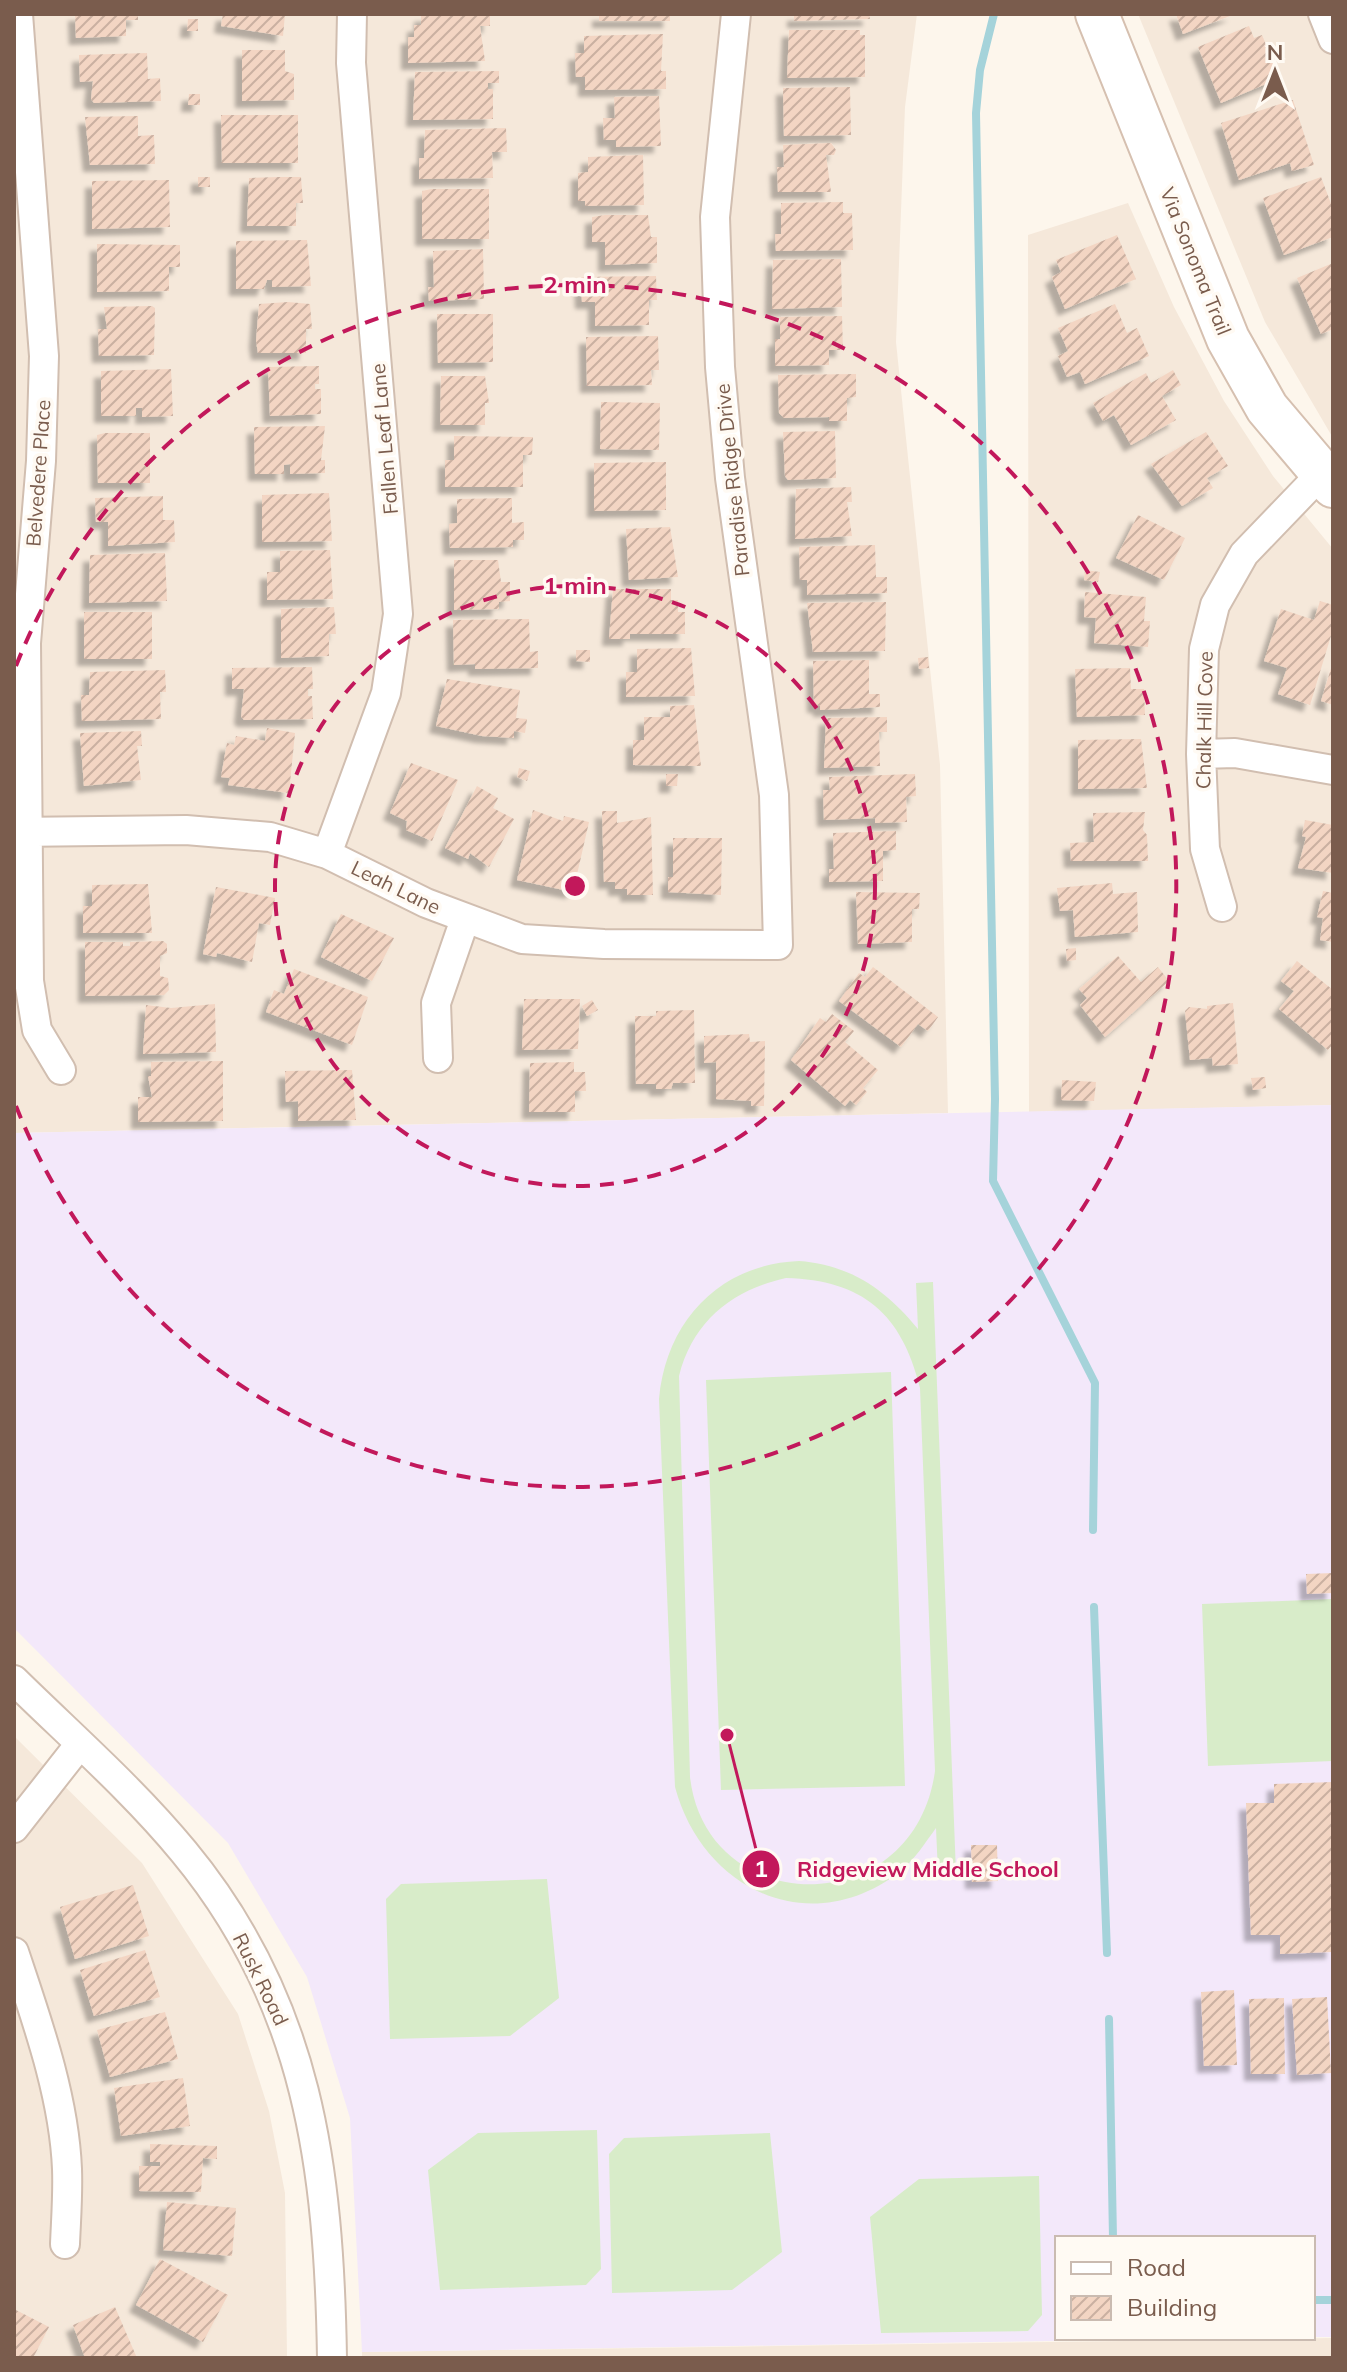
<svg xmlns="http://www.w3.org/2000/svg" width="1347" height="2372" font-family="Mulish,sans-serif">
<defs>
<pattern id="building-hatch" width="6" height="6" patternUnits="userSpaceOnUse" patternTransform="scale(2)"><rect width="6" height="6" fill="#f3d5c3"/><path d="M-1 1l2-2M0 6l6-6M5 7l2-2" fill="none" stroke="#cab0a1"/></pattern>
<filter id="shadow"><feDropShadow dx="-7" dy="7" stdDeviation="2" flood-color="#0004"/></filter>
</defs>
<rect width="100%" height="100%" fill="#fdf6ec"/>
<!-- residential -->
<path fill="#f5e8da" d="M14 14H917L905 107 896 342 940 765 948 1113 14 1133Z
M1138 14H1333V438L1265 322Z
M1128 203 1174 307 1224 401 1273 476 1333 549V1105L1029 1112 1028 235Z
M14 1736 142 1863 238 2014 269 2111 285 2193 287 2358H14Z
M1333 2338V2358H362V2352Z"/>
<!-- education -->
<path fill="#f3e8fa" d="M1333 1105V2337H1313V2238H1057V2338H1242L362 2352 350 2118 307 1977 228 1843 14 1628V1133Z"/>
<!-- garden -->
<path fill="#d8ecc9" fill-rule="evenodd" d="M799 1261C851 1265 886 1290 918 1329L916 1283 933 1282 956 1873H938L936 1828C925 1843 915 1859 901 1871 811 1941 703 1891 675 1787L659 1399C666 1321 720 1264 799 1261ZM786 1278C863 1280 902 1314 920 1388L935 1771C914 1923 706 1919 690 1777L679 1376C693 1321 732 1290 786 1278Z
M891 1372 905 1786 721 1790 706 1380Z
M1333 1599V1761L1208 1766 1202 1604Z
M547 1879 559 1998 510 2036 390 2039 386 1899 401 1884Z
M597 2130 601 2269 586 2285 440 2290 428 2170 478 2133Z
M770 2133 782 2252 732 2290 612 2293 609 2154 624 2138Z
M1039 2176 1042 2315 1028 2331 881 2333 870 2217 919 2179Z"/>
<g fill="none" stroke-linecap="round" stroke-linejoin="round">
<!-- stream -->
<path stroke="#a5d3da" stroke-width="8" d="M994 14 980 70 976 113 995 1099 993 1181 1095 1383 1093 1530
M1094 1607 1107 1953
M1109 2019 1113 2238
M1313 2300H1333"/>
</g>
<!-- building -->
<path fill="url(#building-hatch)" filter="url(#shadow)" d="M75 14H138V20H126V36L76 38Z
M223 14H285L283 36 221 26Z
M490 14V26H480L485 61 408 63V37H414V25H421V15Z
M599 14H670V21H599Z
M794 14H869L870 19 794 21Z
M1176 14H1235L1183 34Z
M188 19H198V31H187Z
M1249 26 1254 38 1262 35 1280 78 1221 103 1198 47Z
M789 30H860V35H865V77L787 78Z
M663 34 661 71H666V89L585 90V77H576L575 53H584V36Z
M242 50H285V71L294 74V100L242 101Z
M147 53 148 79 160 78 161 101 94 103 91 99 93 81 80 82 79 55Z
M499 71V83H488V89H493V119L413 120 415 72Z
M850 87 851 135 784 136 783 88Z
M189 94H200V105H188Z
M659 96 661 146 616 147V140H604L603 118H615L614 97Z
M1293 100 1314 165 1292 171 1290 163 1239 180 1221 123Z
M221 115H298V163H222Z
M138 116V136L154 135 155 164 90 165 85 117Z
M506 128 507 152H492L493 178 419 179V158H424L425 130Z
M831 143 836 150 834 155H826L831 192H778L777 167H784L783 145Z
M643 155 644 205 585 206V201H578V173L588 172V157Z
M198 177H210V187H198Z
M279 177H301L303 203H296V226H247L249 178Z
M1321 177 1333 209V237L1284 255 1263 198Z
M169 180 170 227 92 229V181Z
M431 189H489V239H422V191Z
M843 202V213H852L853 250 776 251 775 234H781V203Z
M605 215H648L651 237H657V263L605 265V242H592V217Z
M1117 235 1136 279 1065 309 1052 277 1061 272 1056 260Z
M307 240 311 286 272 287V280H267L264 289H236V241Z
M97 244 180 245V267H169V291L97 292Z
M483 249 484 299 429 301 428 287H434L433 251Z
M841 259 842 307 772 309 773 260Z
M1333 263V329L1321 334 1297 278Z
M656 276 657 300H649V325L595 326V302H582L581 277Z
M288 302 310 304 312 329H306V353H258L256 341 259 304Z
M1115 304 1127 333 1137 328 1149 356 1085 384 1080 372 1067 377 1058 356 1068 351 1058 328Z
M152 306 155 308 154 355 99 356 98 329H107L104 307Z
M437 314H493V362L438 363Z
M842 316 843 350H829V365L775 366V339H780V317Z
M658 336 659 370H651L652 385 587 386 586 337Z
M319 366V384H315V389H321V414L270 416 268 367Z
M171 369 173 416 142 417V408H136V416H101V371Z
M1173 370 1181 385 1162 396 1176 420 1131 445 1114 415 1103 421 1093 403 1146 373 1151 383Z
M856 374V397L847 398V421H829V417L784 418 779 413 778 375Z
M441 376H485L489 403H485V425H440Z
M601 402 660 403 659 450 600 449Z
M325 426 321 460H325V473L290 474V464L284 465V474H255L254 427Z
M835 431 836 478 788 480 785 476 783 432Z
M1206 432 1228 466 1207 478 1213 488 1182 506 1151 464Z
M105 433H150V483H98L97 435Z
M454 436 533 437 532 455H523V487H445V460H454Z
M666 462V510L594 511V463Z
M851 487 852 502H847L852 536 795 539 796 489Z
M329 493 332 541 262 542V495Z
M163 496V520H174L175 542 108 546V522H96L95 498Z
M512 498V523L524 522V540H513V547L450 548 449 524 457 523V499Z
M1138 515 1185 538 1164 580 1116 558Z
M670 527 678 577 629 580 626 529Z
M875 545 876 577H887V593L807 595V580H800L799 547Z
M330 550 333 599 267 600V572H280V551Z
M165 553 167 601 89 603 90 555Z
M454 560H498L501 582H510V601L499 602V609L454 610Z
M1085 570 1100 572 1098 582 1084 580Z
M613 589H671V600H678V612H685V634H630V639H609Z
M1085 592 1146 597 1144 621H1150L1148 647 1094 643 1096 618 1084 617Z
M1320 601 1333 605V629L1310 705 1278 694 1287 668 1264 661 1281 609 1314 620Z
M886 602 885 651 813 652 807 603Z
M334 607 336 634H329V656L281 658V609Z
M84 612H152V659H84Z
M529 619 530 652 538 651V668L475 669V664L454 665 453 620Z
M691 648 695 696 626 697V672H637V649Z
M576 650H590V662L576 661Z
M928 657 929 668 919 669 918 658Z
M869 660V694H880V707L820 710V706H814L813 661Z
M1332 665H1333V705L1321 701Z
M312 667 313 689H308V696H312L313 719 244 720 241 717 244 689H232V668Z
M1130 668 1131 689H1144L1145 715 1077 717 1075 669Z
M165 670 166 692H160L161 719 82 721 81 695H89L90 672Z
M447 679 520 690 516 718 527 719 525 733 514 731V738L482 736 436 726Z
M694 705 701 766 633 765V740H644V717H670V706Z
M887 717V732H879L880 766 824 768 826 718Z
M267 728 295 733 289 793 228 785 230 778 221 777 227 743 234 745 236 736 265 741Z
M141 731 142 746H137L141 780 84 786 80 733Z
M1141 739 1147 788 1078 789V740Z
M411 763 458 780 432 841 406 830 407 821 390 813Z
M519 768 530 771 527 781 517 777Z
M666 774H678L677 786H666Z
M915 774 916 796 906 797 907 822 875 823V818L824 820 823 790H830L829 777Z
M477 786 498 798 493 808 514 819 489 867 470 853 468 859 445 848Z
M533 810 563 821 564 816 589 822 573 892 517 880Z
M602 811H617V823L651 817 653 895H627V889H615V882H604Z
M1145 812 1143 830 1147 835 1148 861H1071L1070 843 1094 842 1093 813Z
M1305 820 1333 825V873L1298 868 1306 837 1302 836Z
M896 831V850L883 851V881L829 882V869H834L833 833Z
M673 838H722L721 895 668 892V877H673Z
M1112 883 1113 894 1137 892 1138 932 1075 937 1073 910 1060 911 1057 888Z
M148 884 152 933H83V906H92V885Z
M216 887 275 898 270 925 259 923 252 962 217 953 216 957 203 954Z
M1323 891 1333 893V942L1320 940 1323 918 1317 917Z
M856 892 920 893 919 909H912V942L858 944Z
M341 914 394 938 372 981 321 957Z
M163 941 167 944V953L160 956V976L168 978 169 990 164 995 85 996V942H123V946H130V942Z
M1076 948V960L1067 961 1066 949Z
M1118 956 1141 982 1158 967 1169 981 1105 1037 1080 1005 1087 998 1079 989Z
M1297 961 1333 990V1044L1328 1050 1279 1009 1294 991 1281 981Z
M873 967 938 1017 928 1031 918 1024 901 1047 839 1001 859 973 865 977Z
M294 969 368 997 352 1045 266 1012 274 990 284 994Z
M524 999H580L578 1049 522 1050Z
M592 1000 598 1010 587 1016 582 1006Z
M1233 1003 1238 1064 1213 1066 1212 1058 1190 1060 1185 1011 1189 1007 1207 1009V1006Z
M215 1004 216 1052 143 1054 146 1005 171 1008Z
M694 1010 695 1083H673L671 1089H656V1084H636L635 1016H656V1011Z
M832 1014 854 1031 845 1042 878 1070 863 1088 867 1092 856 1105 850 1100 845 1106 791 1060 820 1018 826 1022Z
M749 1034 750 1042 765 1041 764 1106H751V1101L716 1099V1062L704 1063V1036Z
M223 1061V1121L138 1122V1097H152L148 1076H151V1062Z
M574 1062V1072H585L586 1091H575V1112H529L530 1063Z
M352 1070 356 1120 298 1121V1101L286 1102 285 1071Z
M1265 1077 1266 1088 1253 1090 1251 1078Z
M1062 1080 1096 1082 1094 1101 1061 1100Z
M1333 1573V1593L1307 1594 1306 1574Z
M1333 1782V1952L1280 1954V1935H1251L1246 1803H1274V1784Z
M971 1845H997L998 1881 972 1882Z
M133 1885 149 1936 75 1959 60 1907Z
M145 1950 160 1997 94 2016 80 1970Z
M1234 1990 1237 2065 1204 2066 1201 1992Z
M1327 1997 1331 2073 1297 2075 1292 1999Z
M1284 1998 1285 2074H1251L1249 1999Z
M165 2012 178 2059 110 2077 97 2030Z
M183 2078 190 2126 121 2136 114 2088Z
M150 2144 217 2146V2159L203 2158 201 2192 139 2191V2166H160V2162H150Z
M167 2202 236 2208 232 2256 163 2250Z
M160 2259 228 2295 203 2342 136 2305Z
M115 2307 137 2358H85L73 2325Z
M14 2309 49 2327 33 2358H14Z"/>
<g fill="none" stroke-linecap="round" stroke-linejoin="round">
<!-- street casing -->
<g stroke="#d1beb0" stroke-width="32">
<path id="street" d="M18 14 44 356 41 461 26 643 29 981 37 1030 61 1070
M1323 14 1333 39
M1201 754 1235 753 1333 770
M14 832 186 830 270 837 327 854 426 903 522 939 604 944 778 945 774 795 730 478 720 367 715 217 736 14
M327 854 386 693 398 614 351 63 352 14
M1222 907 1205 849 1201 754 1204 649 1215 605 1244 554 1320 475
M438 1058 436 1003 465 919
M14 1680C71 1736 133 1790 184 1852 309 2003 329 2169 332 2358
M14 1828 80 1744
M14 1952C37 2021 64 2096 67 2169 68 2194 66 2219 65 2244"/>
</g>
<!-- secondary casing -->
<g stroke="#d6c0b0" stroke-width="46">
<path id="secondary" d="M1097 14 1228 339 1267 408 1333 486"/>
</g>
<!-- street -->
<use href="#street" stroke="#fff" stroke-width="28"/>
<!-- secondary -->
<use href="#secondary" stroke="#fff" stroke-width="42"/>
</g>
<!-- distance rings -->
<g fill="none" stroke="#c2185b" stroke-width="4" stroke-dasharray="14 10">
<circle cx="575" cy="886" r="300"/>
<path d="M16 666A601 601 0 1 1 16 1106"/>
</g>
<g text-anchor="middle" dominant-baseline="central" stroke-width="7" stroke-linejoin="round" paint-order="stroke">
<!-- street labels -->
<g font-size="20" fill="#7a5c4d" stroke="#fffaf3">
<text transform="translate(1196 261) rotate(68)">Via Sonoma Trail</text>
<text transform="translate(384 439) rotate(-95)">Fallen Leaf Lane</text>
<text transform="translate(38 473) rotate(-86)">Belvedere Place</text>
<text transform="translate(732 480) rotate(-96)">Paradise Ridge Drive</text>
<text transform="translate(1204 720) rotate(-89)">Chalk Hill Cove</text>
<text transform="translate(396 887) rotate(26)">Leah Lane</text>
<text transform="translate(261 1979) rotate(64)">Rusk Road</text>
</g>
</g>
<circle cx="575" cy="886" r="12" fill="#c2185b" stroke="#fffaf3" stroke-width="4"/>
<g font-size="24" text-anchor="middle" font-weight="bold" fill="#c2185b" stroke="#fffaf3" stroke-width="7" stroke-linejoin="round" paint-order="stroke">
<text x="575" y="293">2 min</text>
<text x="575" y="594">1 min</text>
</g>
<!-- callouts -->
<path fill="none" stroke="#c2185b" stroke-width="3" d="M727 1735L761 1869"/>
<g fill="#c2185b" stroke="#fffaf3" stroke-width="3">
<circle cx="727" cy="1735" r="8"/>
<circle cx="761" cy="1869" r="20"/>
</g>
<g font-size="24" text-anchor="middle" font-weight="bold" fill="#fff">
<text x="761" y="1877">1</text>
</g>
<g font-size="22" text-anchor="middle" font-weight="bold" fill="#c2185b" stroke="#fffaf3" stroke-width="7" stroke-linejoin="round" paint-order="stroke">
<text x="928" y="1877">Ridgeview Middle School</text>
</g>
<!-- border -->
<rect width="1347" height="2372" fill="none" stroke="#7a5c4d" stroke-width="32"/>
<!-- legend -->
<rect x="1055" y="2236" width="260" height="104" fill="#fffaf3" stroke="#cabbb1" stroke-width="2"/>
<rect x="1071" y="2262" width="40" height="12" fill="#ffffff" stroke="#cabbb1" stroke-width="2"/>
<text x="1127" y="2276" font-size="24" fill="#7a5c4d">Road</text>
<rect x="1071" y="2296" width="40" height="24" fill="url(#building-hatch)" stroke="#cabbb1" stroke-width="2"/>
<text x="1127" y="2316" font-size="24" fill="#7a5c4d">Building</text>
<!-- north arrow -->
<g transform="translate(1275 72)" stroke="#fffaf3" stroke-width="6" paint-order="stroke">
<path d="M0-6L14 30L0 20L-14 30Z" fill="#7a5c4d"/>
<text y="-12" font-size="22" font-weight="bold" text-anchor="middle" fill="#7a5c4d">N</text>
</g>
</svg>
